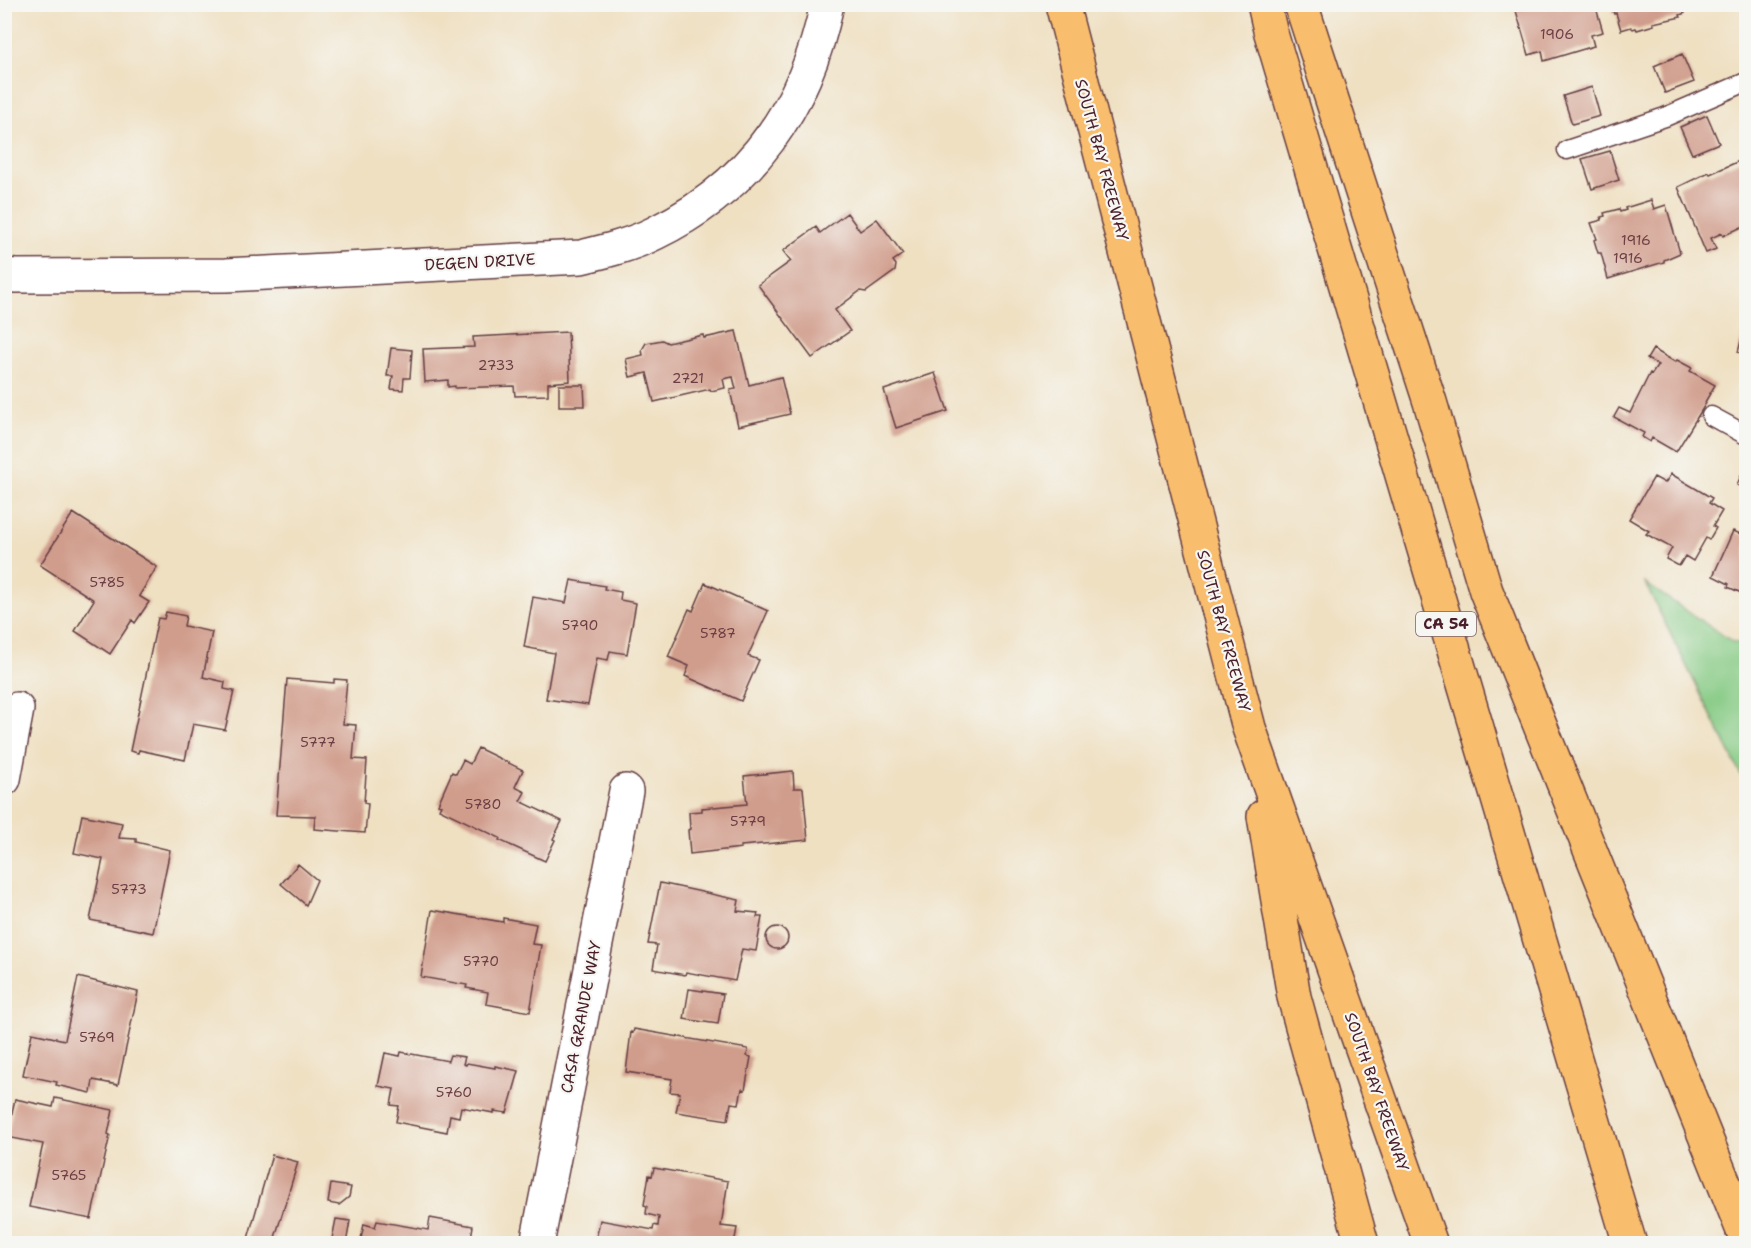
<svg xmlns="http://www.w3.org/2000/svg" width="1751" height="1248" font-family="'Shantell Sans',sans-serif">
<rect width="100%" height="100%" fill="#f6f6f2"/>
<filter id="ink" filterUnits="userSpaceOnUse"><feTurbulence type="fractalNoise" baseFrequency=".0167" numOctaves="2"/><feDisplacementMap in="SourceGraphic" scale="12" xChannelSelector="R" yChannelSelector="G"/><feConvolveMatrix kernelMatrix="1 2 1 2 8 2 1 2 1" color-interpolation-filters="sRGB"/></filter>
<filter id="wash" filterUnits="userSpaceOnUse"><feTurbulence type="fractalNoise" baseFrequency=".008" numOctaves="4" result="noise"/><feDisplacementMap in="SourceGraphic" scale="24" xChannelSelector="R" yChannelSelector="G"/><feGaussianBlur stdDeviation="1.35" result="paint"/><feColorMatrix in="noise" values="0 0 0 0 0 0 0 0 0 0 0 0 0 0 0 0 0 1.4 0 .05"/><feComposite in="paint" operator="in"/></filter>
<g filter="url(#wash)">
<rect width="100%" height="100%" fill="#efe0c2"/>
<!-- green -->
<path fill="#87cb85" stroke="#687558" stroke-width="1.5" d="M1645 583 1733 642 1746 645V785Z"/>
<g id="blocks">
<!-- building -->
<path fill="#d09c8b" d="M1514 4H1595L1603 32 1591 35 1594 46 1544 61 1542 51 1529 55Z
M1611 4H1693L1694 8 1684 11 1685 13 1680 15 1681 17 1653 23 1654 25 1637 30 1636 28 1633 29 1631 27 1621 30 1616 13 1614 14Z
M1682 54 1694 82 1665 93 1654 66Z
M1592 87 1600 116 1572 124 1563 96Z
M1707 115 1719 143 1692 154 1680 127Z
M1610 151 1619 180 1592 189 1582 159Z
M1746 158V225L1723 236 1722 233 1711 238 1716 249 1706 253 1678 187 1709 172 1710 174Z
M1651 200 1654 209 1666 205 1680 253 1664 260V262L1608 279 1601 253H1598L1594 240 1597 239 1591 223 1602 220 1601 217 1605 216 1604 213 1619 209 1620 212 1626 210 1625 208Z
M847 213 860 231 877 219 903 254 893 261 896 265 895 271 866 292 860 291 835 310 850 331 812 358 758 285 791 261 783 251 816 227 820 233Z
M1746 323V355L1738 352Z
M736 331 749 385 781 377 790 414 738 426 730 390 736 389 733 377 723 379 725 388 711 391 710 389 654 402 647 373 630 377 626 359 643 355 642 350 646 343 662 340 668 343 703 335 704 338Z
M568 332 570 381 548 383V395L515 396 514 386 455 388V386L448 387V380L425 382 423 349 474 347 473 337Z
M391 348 412 350 410 378H404L403 390 391 389 393 376H387Z
M1653 349 1675 362 1677 360 1692 368 1690 371 1715 385 1705 402 1706 403 1676 452 1652 438 1650 442 1642 437 1644 433 1614 417 1619 408 1630 413 1650 373 1652 374 1658 365 1647 359Z
M935 373 948 411 896 428 884 390Z
M559 385H584L585 406H559Z
M1746 464V490L1737 485Z
M1671 474 1712 498 1709 503 1722 511 1713 526 1716 528 1709 540 1706 538 1693 561 1685 556 1679 566 1666 559 1672 548 1646 534 1649 531 1629 519 1654 477 1665 483Z
M73 513 157 567 139 596 149 602 135 623 132 620 110 654 75 631 94 600 40 565Z
M1733 531 1746 536V595L1728 587 1729 584 1713 576Z
M571 580 605 586 604 589 621 592 620 600 636 603 627 654 610 651 608 660 597 658 588 705 546 699 554 653 524 647 533 597 566 603Z
M705 583 768 611 748 656 759 660 741 701 685 676 689 666 668 657 689 609 693 611Z
M166 612 186 616 184 626 212 632 203 677 225 682 224 689 234 691 225 730 193 724 185 760 139 750 138 753 130 751 158 618 164 619Z
M287 679 334 683V679L347 680 343 724 356 725 353 759 367 760 364 803 368 804 365 833 314 829 315 816 276 815Z
M478 748 523 770 515 787 525 792 520 801 562 821 553 839 555 840 545 861 499 840 500 838 439 809 441 805 438 804 452 772 456 774 463 760 470 764Z
M793 771 794 788H803L808 840 741 846V848L690 854 688 830 690 829 689 812 702 811V808L747 804 744 776Z
M82 815 122 823 119 838 136 839V842L170 850 153 933 90 920 103 859 74 853Z
M298 864 317 880 306 905 281 884Z
M660 883 739 900 737 911 758 913 757 917H762L756 951 742 949 735 981 686 972 685 975 653 969 657 945 648 944Z
M432 910 503 922V918L536 924 532 944 541 945 530 1012 486 1004 488 992 466 988 467 985 421 977Z
M766 938a11 11 0 1 1 22 0a11 11 0 1 1-22 0Z
M78 977 138 992 118 1085 93 1080 91 1093 56 1085 57 1082 23 1075 32 1033 65 1040Z
M689 989 723 994 718 1024 684 1019Z
M634 1029 748 1049 747 1056 751 1057 745 1090 742 1089 739 1104 731 1103 728 1120 676 1112 680 1093 670 1092 672 1079 626 1072 631 1032 633 1033Z
M401 1052 448 1061 450 1055 465 1057 463 1064 466 1065 467 1063 495 1068V1066L519 1071 507 1113 494 1111V1113L461 1107 459 1117 450 1115 447 1132 396 1122 399 1106 391 1105 394 1089 378 1086 385 1053 400 1056Z
M55 1098 113 1110 108 1134 110 1135 91 1219 29 1207 43 1144 7 1137 15 1099 53 1107Z
M272 1155 298 1162 273 1244H251L247 1242Z
M654 1168 728 1181 721 1226 737 1228 734 1244H595L600 1220 653 1230 654 1225 658 1226 659 1217 646 1214 647 1206 644 1205 649 1175 652 1176Z
M331 1184 351 1187 349 1197 339 1205 328 1203Z
M430 1218 473 1226 470 1244H360L364 1224 375 1227 377 1221 428 1230Z
M336 1219 350 1221 346 1244H331Z"/>
</g>
</g>
<g filter="url(#ink)">
<use href="#blocks" fill-opacity="0" stroke="#633c42" stroke-width="1.5"/>
<g fill="none" stroke-linecap="round" stroke-linejoin="round">
<!-- service casing -->
<g stroke="#633c42" stroke-width="21">
<path id="service" d="M1567 150 1665 117 1746 82
M1711 416 1746 435"/>
</g>
<!-- minor casing -->
<g stroke="#633c42" stroke-width="36">
<path id="minor" d="M4 779 17 709
M537 1244 626 791"/>
</g>
<!-- tertiary casing -->
<g stroke="#633c42" stroke-width="36">
<path id="tertiary" d="M4 275 16 276 226 275 581 257C606 251 631 245 655 233 750 187 806 107 827 4"/>
</g>
<!-- motorway casing -->
<g stroke="#633c42" stroke-width="36">
<path id="motorway" d="M1062 4 1249 728 1431 1244
M1264 4 1270 30 1630 1244
M1301 4 1430 402 1486 591 1746 1238
M1264 816 1294 997 1362 1244"/>
</g>
<!-- service -->
<use href="#service" stroke="#fff" stroke-width="18"/>
<!-- minor -->
<use href="#minor" stroke="#fff" stroke-width="33"/>
<!-- tertiary -->
<use href="#tertiary" stroke="#fff" stroke-width="33"/>
<!-- motorway -->
<use href="#motorway" stroke="#f9be6d" stroke-width="33"/>
</g>
</g>
<g text-anchor="middle" dominant-baseline="central" stroke-width="4.5" stroke-linejoin="round" paint-order="stroke">
<!-- number labels -->
<g font-size="14" fill="#6c3e43">
<text x="1557" y="34">1906</text>
<text x="1636" y="240">1916</text>
<text x="1628" y="258">1916</text>
<text x="496" y="365">2733</text>
<text x="688" y="378">2721</text>
<text x="107" y="582">5785</text>
<text x="580" y="625">5790</text>
<text x="718" y="633">5787</text>
<text x="318" y="742">5777</text>
<text x="483" y="804">5780</text>
<text x="748" y="821">5779</text>
<text x="129" y="889">5773</text>
<text x="481" y="961">5770</text>
<text x="97" y="1037">5769</text>
<text x="454" y="1092">5760</text>
<text x="69" y="1175">5765</text>
</g>
<!-- shield labels -->
<rect fill="#f6f6f2" stroke="#7e6067" stroke-width="1.5" x="1416" y="612" width="60" height="24" rx="4.5"/>
<g font-size="15" font-weight="bold" fill="#4a1f2b">
<text x="1446" y="624">CA 54</text>
</g>
<!-- street labels -->
<g font-size="16" fill="#4a1f2b" stroke="#f6f6f2">
<text transform="translate(1102 160) rotate(75)">SOUTH BAY FREEWAY</text>
<text transform="translate(480 262) rotate(-3)">DEGEN DRIVE</text>
<text transform="translate(1224 631) rotate(75)">SOUTH BAY FREEWAY</text>
<text transform="translate(581 1017) rotate(-79)">CASA GRANDE WAY</text>
<text transform="translate(1377 1092) rotate(71)">SOUTH BAY FREEWAY</text>
</g>
</g>
<!-- margin -->
<rect width="1751" height="1248" fill="none" stroke="#f6f6f2" stroke-width="24"/>
</svg>
